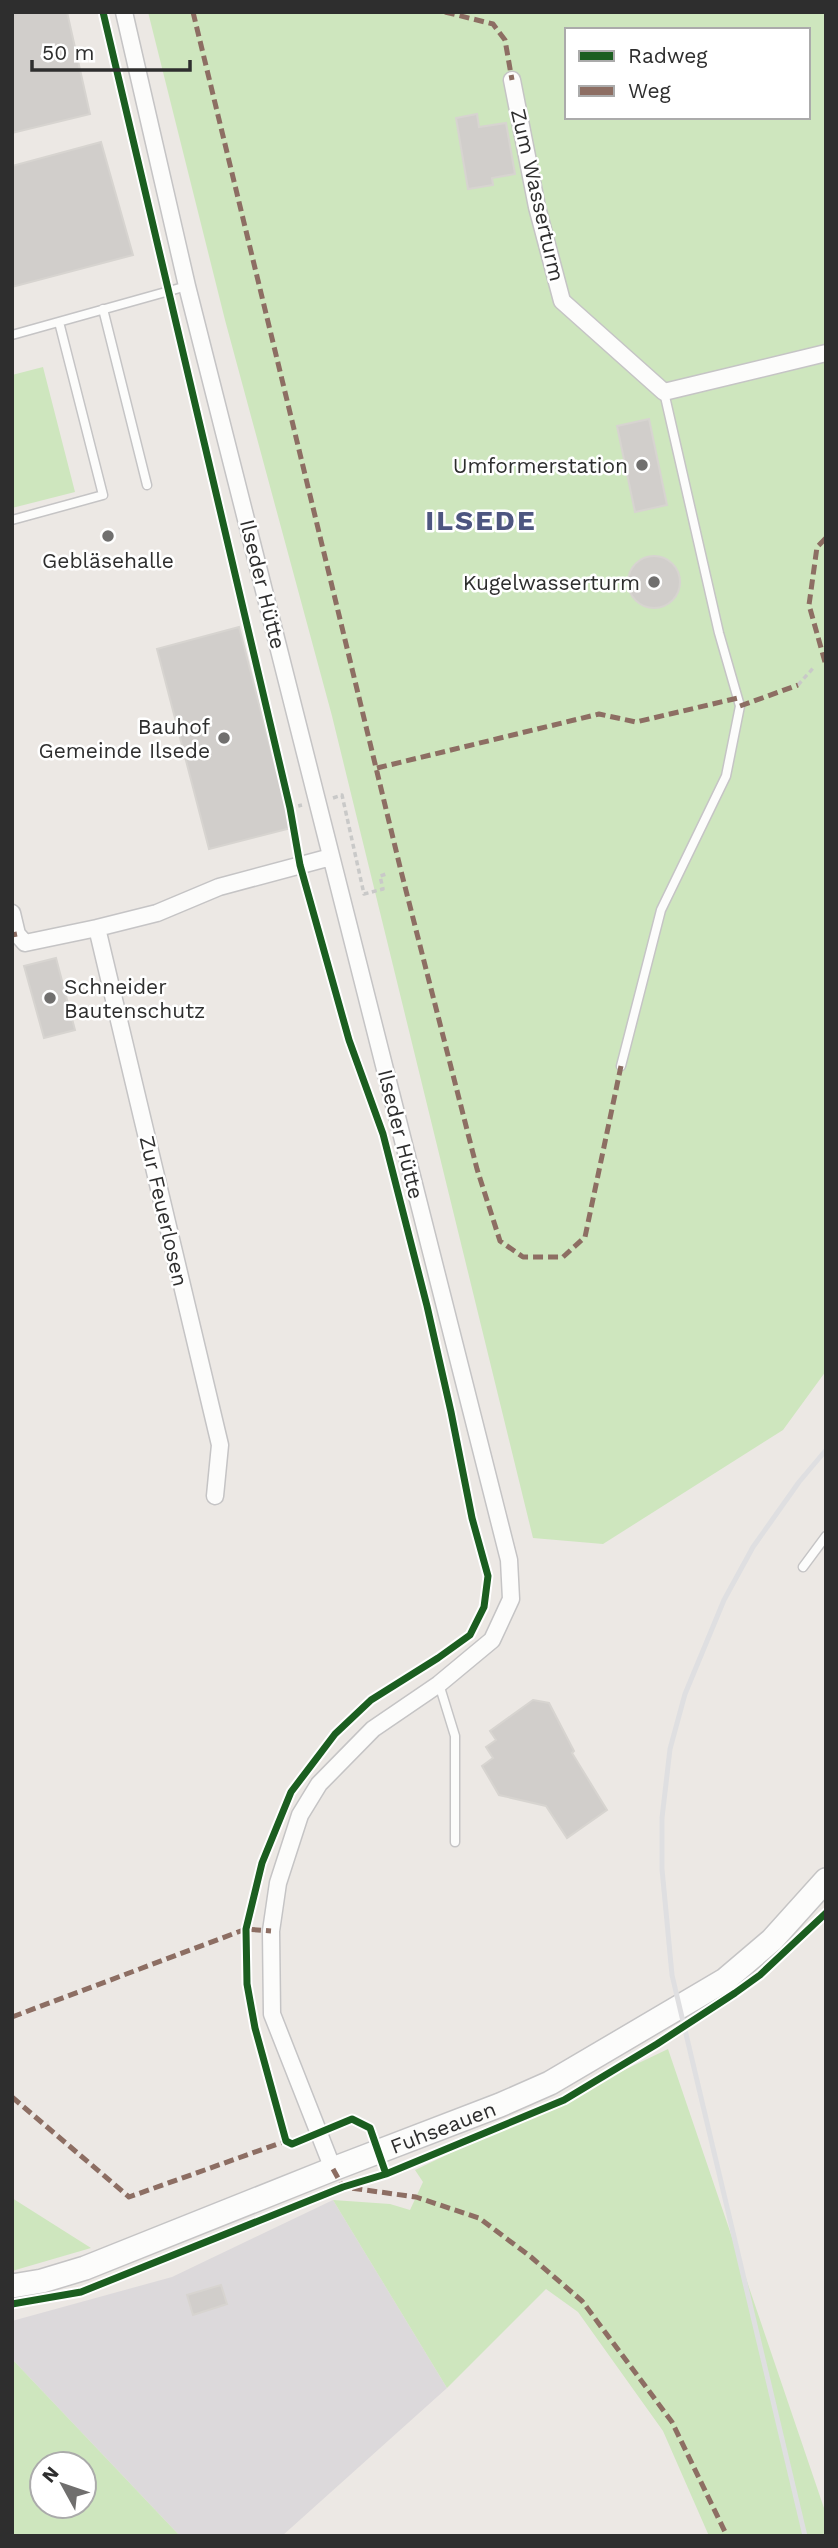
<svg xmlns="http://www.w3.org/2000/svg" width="838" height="2548" font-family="'Work Sans',sans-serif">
<rect width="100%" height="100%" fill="#ece8e4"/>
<!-- industrial -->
<path fill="#dcd9db" d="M333 2200 447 2388 282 2536H180L12 2359V2321L172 2277Z"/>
<!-- green -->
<path fill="#cee6be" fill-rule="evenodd" d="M148 12H826V1371L783 1430 603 1544 533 1538 332 716 225 320ZM567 30H808V117H567Z
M43 367 75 492 12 508V375Z
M668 2049 826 2514V2536H709L663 2431 578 2312 546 2289 447 2388 333 2200 390 2204 410 2210 423 2182 415 2170Z
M12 2198 91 2248 12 2271Z
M12 2359 180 2536H12ZM84 2464V2506H42V2464Z"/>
<!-- building -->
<path fill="#d1cecb" stroke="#d7d4d0" stroke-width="2" d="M12 12H67L90 114 12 133Z
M477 114 479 127 506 123 515 174 492 178 493 185 468 189 456 118Z
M101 142 133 255 12 287V166Z
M649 419 667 505 635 512 617 426Z
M628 582a26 26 0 1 1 52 0a26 26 0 1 1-52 0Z
M239 627 291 828 209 849 157 649Z
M56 958 75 1030 44 1038 24 966Z
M533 1700 549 1703 574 1751 572 1753 607 1810 567 1838 546 1806 499 1795 482 1766 493 1758 486 1747 496 1740 490 1731Z
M221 2285 227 2304 193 2315 187 2295Z"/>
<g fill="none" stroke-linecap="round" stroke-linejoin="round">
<!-- lane casing -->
<g stroke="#c5c4c5" stroke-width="11">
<path id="lane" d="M103 309 147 485
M12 335 187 286
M12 520 103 495 59 322
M621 1066 661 910 726 776 740 706 719 633 664 392
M803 1567 826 1536
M439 1684 455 1736V1842"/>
</g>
<!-- street casing -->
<g stroke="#c5c4c5" stroke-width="19">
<path id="street" d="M124 12 187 286 509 1560 511 1599 492 1640 439 1684 373 1729 319 1784 300 1815 278 1883 271 1931 272 2014 333 2169
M512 80 537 207 562 301 664 392 826 353
M12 913 17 934 25 943 97 928
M215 1496 220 1445 97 928 157 913 219 887 331 857"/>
</g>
<!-- secondary casing -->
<g stroke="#c5c4c5" stroke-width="26">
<g id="secondary">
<path id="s1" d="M12 2286 42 2281 85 2268 333 2169 500 2105 550 2083 725 1980 772 1940 826 1880"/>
</g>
</g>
<!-- path -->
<path stroke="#c9c9c8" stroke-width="3.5" stroke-dasharray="5 3.5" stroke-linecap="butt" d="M798 685 815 666
M333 798 342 795 364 894 383 889 380 876 386 874
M290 808 302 805"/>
<!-- lane -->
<use href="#lane" stroke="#fcfcfb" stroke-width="8"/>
<!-- street -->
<use href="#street" stroke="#fcfcfb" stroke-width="16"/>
<!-- secondary -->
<use href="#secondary" stroke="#fcfcfb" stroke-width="23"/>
<!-- rail -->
<path stroke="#dfdfe1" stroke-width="5" d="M805 2536 672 1975 662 1869V1818L670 1749 685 1694 724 1600 753 1547 799 1482 826 1450"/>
<!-- quiet -->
<path stroke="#8d6e63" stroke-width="5" stroke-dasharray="10 5" stroke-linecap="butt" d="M193 12 401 871 477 1169 500 1241 523 1257H563L585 1237 621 1066
M445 12 493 24 505 40 512 80
M825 662 809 605 817 547 826 538
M740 706 798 685
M377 768 599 714 636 722 738 698
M12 935 17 934
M12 2017 246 1929 271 1931
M12 2097 129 2197 286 2141
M333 2169 343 2187 416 2197 479 2218 531 2257 582 2301 672 2422 727 2536"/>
<!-- cycleway casing -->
<g stroke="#fff" stroke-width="11">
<path id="cycleway" d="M103 12 290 808 300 865 349 1040 383 1134 427 1306 451 1412 472 1518 488 1576 484 1607 470 1635 438 1658 371 1700 335 1734 291 1792 262 1863 246 1929 247 1984 255 2028 286 2141 292 2144 352 2119 370 2128 386 2174
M12 2304 81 2292 343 2187 386 2174 564 2100 657 2044 735 1993 760 1975 826 1913"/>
</g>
<!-- cycleway -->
<use href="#cycleway" stroke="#1b5e20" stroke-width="7"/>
</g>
<!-- markers -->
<g fill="#706f6e" stroke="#fff" stroke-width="2.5">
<circle cx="642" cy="465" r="7"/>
<circle cx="108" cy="536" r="7"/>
<circle cx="654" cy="582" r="7"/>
<circle cx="224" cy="738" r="7"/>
<circle cx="50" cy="998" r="7"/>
</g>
<g text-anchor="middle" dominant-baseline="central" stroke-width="5" stroke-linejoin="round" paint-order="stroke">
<!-- street labels -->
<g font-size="21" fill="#2e2e2e" stroke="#fff">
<text transform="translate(538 195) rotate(77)">Zum Wasserturm</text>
<text transform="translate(263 584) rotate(76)">Ilseder Hütte</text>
<text transform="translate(401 1134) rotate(76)">Ilseder Hütte</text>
<text transform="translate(164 1211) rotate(77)">Zur Feuerlosen</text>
<text stroke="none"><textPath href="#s1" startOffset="460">Fuhseauen</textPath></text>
</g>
<!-- poi labels -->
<g font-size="21" fill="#2e2e2e" stroke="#fff" text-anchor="end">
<text x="628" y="465">Umformerstation</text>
<text x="108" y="560" text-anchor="middle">Gebläsehalle</text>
<text x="640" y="582">Kugelwasserturm</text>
<text x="210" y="726">Bauhof<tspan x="210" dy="24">Gemeinde Ilsede</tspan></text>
<text x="64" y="986" text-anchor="start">Schneider<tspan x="64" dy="24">Bautenschutz</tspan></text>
</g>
<!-- district labels -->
<g font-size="28" font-weight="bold" letter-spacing="2" fill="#4d5680" stroke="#fff">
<text x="481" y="520">ILSEDE</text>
</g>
</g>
<!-- border -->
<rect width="838" height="2548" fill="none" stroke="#2e2e2e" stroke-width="28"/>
<!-- legend -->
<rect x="565" y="28" width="245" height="91" fill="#ffffff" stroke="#ababab" stroke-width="2"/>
<rect x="579" y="51" width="35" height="10" fill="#1b5e20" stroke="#ababab" stroke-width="2"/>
<text x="628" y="63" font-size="21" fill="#2e2e2e">Radweg</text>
<rect x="579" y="86" width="35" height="10" fill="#8d6e63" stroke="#ababab" stroke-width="2"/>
<text x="628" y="98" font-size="21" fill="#2e2e2e">Weg</text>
<!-- north arrow -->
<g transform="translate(63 2485) rotate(310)"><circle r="33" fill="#ffffff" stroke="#ababab" stroke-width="2"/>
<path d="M0-5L12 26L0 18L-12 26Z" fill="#706f6e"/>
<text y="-10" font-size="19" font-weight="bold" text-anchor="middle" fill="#2e2e2e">N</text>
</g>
<!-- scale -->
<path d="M32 60v10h158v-10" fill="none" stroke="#2e2e2e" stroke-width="3.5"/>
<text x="42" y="60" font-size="21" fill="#2e2e2e" stroke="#ffffff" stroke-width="5" paint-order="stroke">50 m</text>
</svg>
